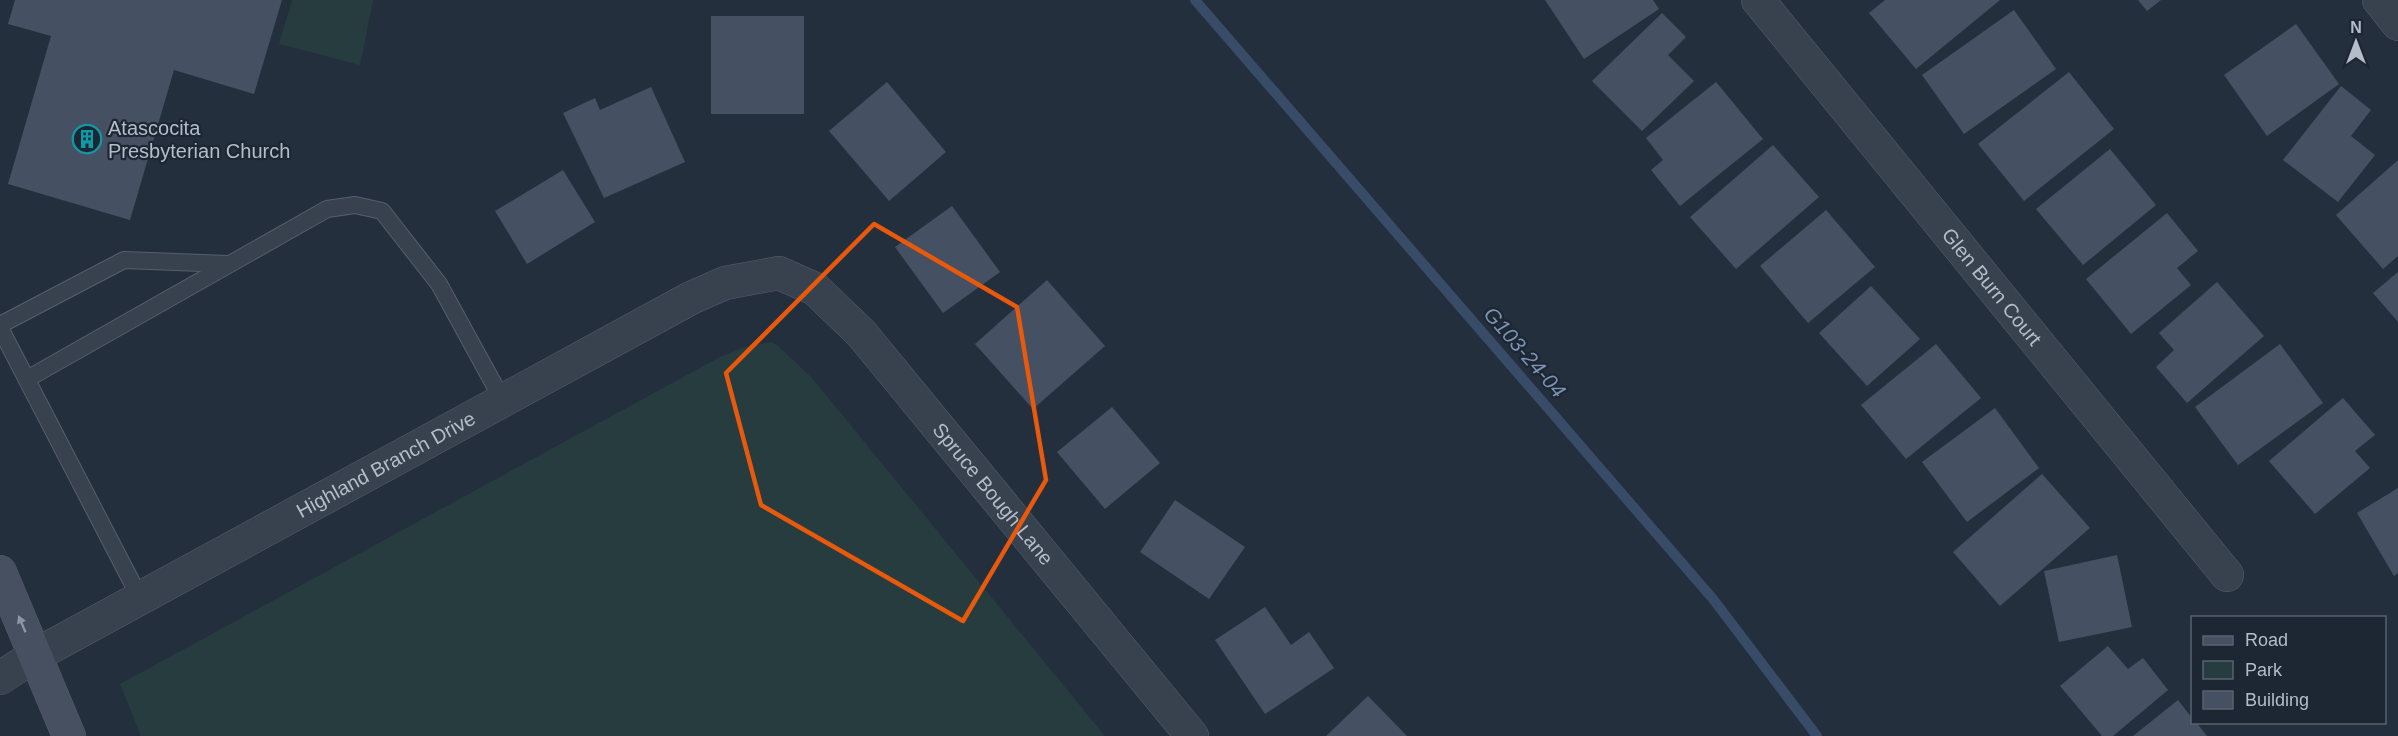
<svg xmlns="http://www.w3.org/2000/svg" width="2398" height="736" font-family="Arial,sans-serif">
<rect width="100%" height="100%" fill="#242f3e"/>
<!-- green -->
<path fill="#263c3f" d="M292 0H373L360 65 279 44Z
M771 342 777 345 812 378 1105 736H141L120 684 720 357 745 347Z"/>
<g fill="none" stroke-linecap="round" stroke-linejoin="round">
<!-- stream -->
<path stroke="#394c67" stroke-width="10" d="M1195 0 1713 599 1817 736"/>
</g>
<!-- building -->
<path fill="#455162" d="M15 0H282L254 94 174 70 130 220 8 184 51 36 8 24Z
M1545 0H1653L1659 9 1584 59Z
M1885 0H2000L1916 69 1869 13Z
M2138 0H2161L2147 11Z
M2014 10 2056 69 1964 134 1922 75Z
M1662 13 1686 37 1668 55 1694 81 1642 131 1592 81Z
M711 16H804V114H711Z
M2296 24 2339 84 2267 136 2224 75Z
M2069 72 2114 129 2024 201 1978 144Z
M887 82 946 152 889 201 829 131Z
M1716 82 1763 139 1680 206 1651 170 1663 160 1646 138Z
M2341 86 2371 110 2351 136 2375 155 2338 202 2283 160Z
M651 87 685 162 604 198 563 113 595 98 600 110Z
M1773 145 1819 197 1736 269 1690 217Z
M2110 149 2156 205 2083 265 2036 209Z
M2398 160V256L2383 269 2336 215Z
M563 170 595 222 527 264 495 211Z
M952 206 1000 272 943 313 895 247Z
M1826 210 1875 267 1808 323 1760 266Z
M2167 213 2198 251 2177 268 2191 285 2131 334 2086 279Z
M2398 272V322L2373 293Z
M1047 280 1105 346 1033 409 975 344Z
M2217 282 2264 336 2187 403 2156 367 2174 350 2159 333Z
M1871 286 1920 339 1867 386 1819 333Z
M1936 344 1981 398 1906 459 1861 405Z
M2280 344 2323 403 2238 465 2195 407Z
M2343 398 2375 435 2355 451 2370 468 2315 514 2269 461Z
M1112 407 1160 463 1105 509 1057 452Z
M1995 408 2039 468 1967 522 1922 462Z
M2042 474 2090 528 2000 606 1953 552Z
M2398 488V573L2394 576 2357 513Z
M1175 500 1245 547 1209 599 1140 552Z
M2117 555 2132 627 2059 642 2044 571Z
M1265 607 1291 645 1309 632 1334 668 1265 714 1215 640Z
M2108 646 2128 669 2143 658 2168 690 2113 736H2102L2060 686Z
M1368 696 1407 736H1326Z
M2178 700 2192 718V722H2196L2207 736H2133Z"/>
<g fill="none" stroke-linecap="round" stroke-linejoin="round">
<!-- lane casing -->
<g stroke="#565f6c" stroke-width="18">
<path id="lane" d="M0 325 124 260 228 264
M0 328 140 598
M27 379 327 209 355 205 382 211 439 284 503 401"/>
</g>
<!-- street casing -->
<g stroke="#565f6c" stroke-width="34">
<g id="street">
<path id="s1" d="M1758 0 2227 575"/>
<path d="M2379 0 2398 24"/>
<path id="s2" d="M0 678 36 655 691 298 725 283 779 273 815 289 861 333 1192 736"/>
</g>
</g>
<!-- secondary casing -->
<g stroke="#565f6c" stroke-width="34">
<path id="secondary" d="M0 572 69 736"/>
</g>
<!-- lane -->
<use href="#lane" stroke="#38414e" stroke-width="16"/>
<!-- street -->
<use href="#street" stroke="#38414e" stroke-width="33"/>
<!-- secondary -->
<use href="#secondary" stroke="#465061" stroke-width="33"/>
</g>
<!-- one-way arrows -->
<defs><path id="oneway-solid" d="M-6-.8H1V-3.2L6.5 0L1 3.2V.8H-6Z" transform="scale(1.5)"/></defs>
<use fill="#8e96a5" href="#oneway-solid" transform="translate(22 624) rotate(-113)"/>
<!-- marked area -->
<path fill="none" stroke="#e8590c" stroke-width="4.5" stroke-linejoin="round" d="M874 224 1017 307 1046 480 963 621 761 505 726 373Z"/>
<!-- icons -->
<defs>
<g id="building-ring" transform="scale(1.5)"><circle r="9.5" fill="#1d2633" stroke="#0f9aa8" stroke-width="1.5"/><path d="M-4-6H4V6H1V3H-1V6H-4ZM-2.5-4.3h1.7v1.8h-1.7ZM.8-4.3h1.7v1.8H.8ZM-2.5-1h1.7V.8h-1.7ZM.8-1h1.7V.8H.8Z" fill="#0f9aa8"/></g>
</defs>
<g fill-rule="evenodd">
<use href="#building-ring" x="87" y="139"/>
</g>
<g text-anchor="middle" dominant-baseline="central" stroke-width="4.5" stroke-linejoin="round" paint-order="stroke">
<!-- poi labels -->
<g font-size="20" fill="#b4bcc9" stroke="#1d2633" text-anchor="start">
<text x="108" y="128">Atascocita<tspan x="108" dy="23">Presbyterian Church</tspan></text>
</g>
<!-- street labels -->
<g font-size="20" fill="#b4bcc9" stroke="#1d2633">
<text stroke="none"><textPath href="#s1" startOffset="370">Glen Burn Court</textPath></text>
<text stroke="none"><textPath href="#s2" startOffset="441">Highland Branch Drive</textPath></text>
<text stroke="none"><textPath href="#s2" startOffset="1192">Spruce Bough Lane</textPath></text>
</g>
<!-- water labels -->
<g font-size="21" font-style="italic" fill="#7c92b1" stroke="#1d2633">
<text transform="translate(1525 352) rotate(49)">G103-24-04</text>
</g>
</g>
<!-- legend -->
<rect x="2191" y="616" width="195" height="108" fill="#1d2633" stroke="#59626f" stroke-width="1.5"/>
<rect x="2203" y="636" width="30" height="9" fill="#465061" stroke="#59626f" stroke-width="1.5"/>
<text x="2245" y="646" font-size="18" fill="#b4bcc9">Road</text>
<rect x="2203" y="661" width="30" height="18" fill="#263c3f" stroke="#59626f" stroke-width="1.5"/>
<text x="2245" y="676" font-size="18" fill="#b4bcc9">Park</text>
<rect x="2203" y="691" width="30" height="18" fill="#455162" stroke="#59626f" stroke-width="1.5"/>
<text x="2245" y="706" font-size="18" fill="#b4bcc9">Building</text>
<!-- north arrow -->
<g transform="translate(2356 42)" stroke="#1d2633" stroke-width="4.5" paint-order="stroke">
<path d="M0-4.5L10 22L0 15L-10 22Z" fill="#b4bcc9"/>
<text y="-9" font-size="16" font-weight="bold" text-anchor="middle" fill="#b4bcc9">N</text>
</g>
</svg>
